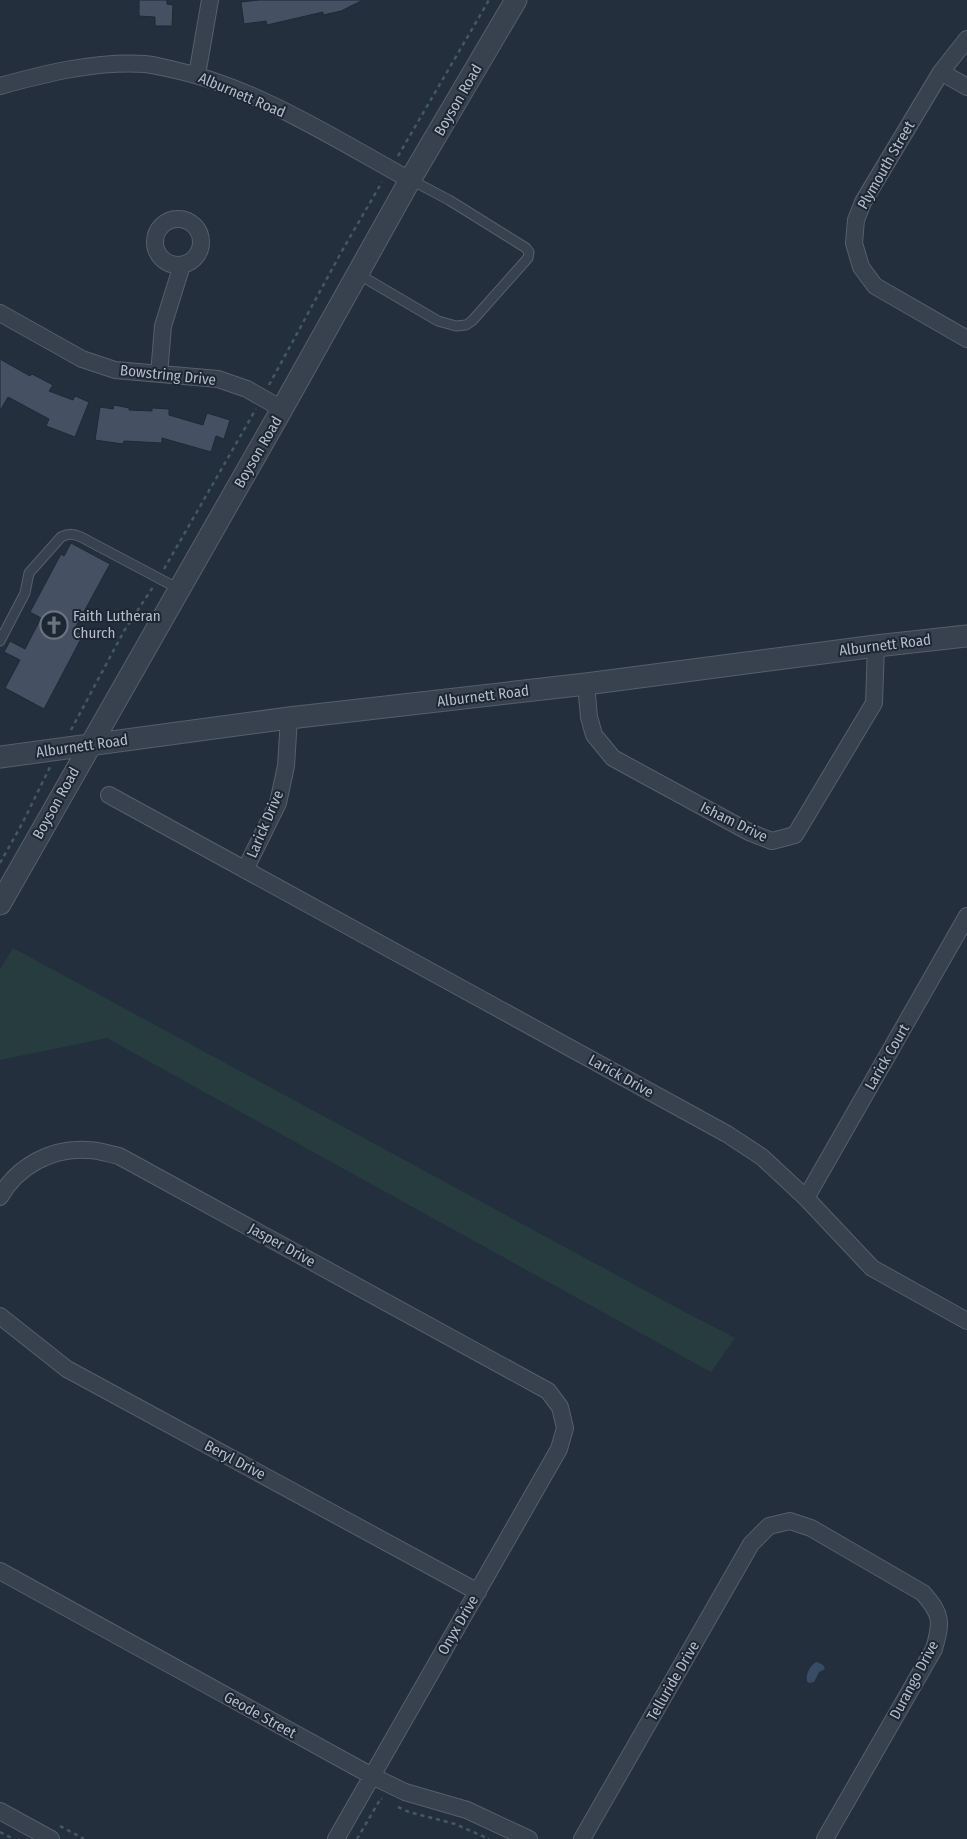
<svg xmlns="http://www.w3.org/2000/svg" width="967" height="1839" font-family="'Fira Sans Condensed',sans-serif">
<rect width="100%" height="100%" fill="#242f3e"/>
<!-- green -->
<path fill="#263c3f" d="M13 948 681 1310 735 1338 711 1372 107 1038 0 1060V969Z"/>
<!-- water -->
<path fill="#394c67" d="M817 1662 823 1665 825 1669 819 1672 814 1682 809 1683 807 1681C805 1674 811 1664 817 1662Z"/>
<!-- building -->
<path fill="#455162" stroke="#1f2835" d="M139 0H167V4L173 5 172 26H155V17L139 16Z
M259 0H363L341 11 323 15V12L267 25 266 21 244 24 241 2Z
M0 359 30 376 32 374 53 385 49 391 73 400 75 396 89 402 75 437 46 426 49 419 8 397 0 411Z
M114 405 129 408V410L152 411V408L169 409V415L203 425 207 413 230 420 224 439 216 436 211 452 162 438V443L124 441 123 444 95 440 100 407 113 409Z
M71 543 110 564 74 630 83 635 44 709 5 688 20 660 4 652 10 641 25 649 41 618 30 612 61 554 64 556Z"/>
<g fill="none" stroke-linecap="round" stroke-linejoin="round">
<!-- service casing -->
<g stroke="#565f6c" stroke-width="11">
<path id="service" d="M358 274 438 321 456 326 466 325 472 321 528 258 529 252 526 248 449 200 411 180
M0 641 25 593 29 573 61 537C69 533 74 534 81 537L179 589"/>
</g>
<!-- minor casing -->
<g stroke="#565f6c" stroke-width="18">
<path id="minor" d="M967 39 941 72 863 202 856 220 854 243 861 267 875 286 967 339
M941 72 967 87
M197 75 210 0
M0 86C47 73 96 61 145 64 155 65 165 68 175 70 257 88 337 140 410 180
M155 242a23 23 0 1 1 46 0a23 23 0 1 1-46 0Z
M0 313 82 359 115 370 218 379 247 389 282 409
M159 374 163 326 182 265
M586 684 589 717 594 735 613 758 749 832 772 841 795 835 874 703 876 646
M109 795 727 1134 762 1157 806 1198 872 1268 967 1321
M245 870 278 803 286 766 289 718
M0 1197C17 1166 53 1147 88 1150 99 1150 109 1154 119 1156L548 1391 560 1407 565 1428 559 1449 336 1839
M806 1198 967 916
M0 1316 67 1369 478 1592
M0 1571 372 1776 405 1792 467 1810 529 1839
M0 1811 51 1839
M582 1839 751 1544 769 1526 790 1521 811 1528 923 1593C942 1615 942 1621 934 1649L825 1839"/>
</g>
<!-- tertiary casing -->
<g stroke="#565f6c" stroke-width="23">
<path id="tertiary" d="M0 757 289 718 586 684 876 646 967 636
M0 904 282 409 410 180 516 0"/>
</g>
<!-- path -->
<path stroke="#44595c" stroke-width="2.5" stroke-dasharray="4 4" stroke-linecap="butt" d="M398 156 489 0
M269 385 343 249 382 182
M164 569 256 409
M71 730 124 631 153 587
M0 863 23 822 50 767
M398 1807 409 1812 455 1824 489 1839
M60 1826 84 1839
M0 1832 14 1839
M357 1839 381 1798 382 1799"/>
<!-- service -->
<use href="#service" stroke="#38414e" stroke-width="9"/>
<!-- minor -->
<use href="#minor" stroke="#38414e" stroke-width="16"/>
<!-- tertiary -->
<use href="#tertiary" stroke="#38414e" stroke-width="21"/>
</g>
<!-- icons -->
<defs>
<g id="church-ring" transform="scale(1.4375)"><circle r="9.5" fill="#1d2633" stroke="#6b7280" stroke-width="1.5"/><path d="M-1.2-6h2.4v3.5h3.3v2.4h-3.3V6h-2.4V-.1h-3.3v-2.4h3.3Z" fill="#6b7280"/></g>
</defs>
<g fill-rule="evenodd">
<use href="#church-ring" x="54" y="625"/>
</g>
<g text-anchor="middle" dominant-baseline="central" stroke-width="4" stroke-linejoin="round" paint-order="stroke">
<!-- street labels -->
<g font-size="15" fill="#b4bcc9" stroke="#1d2633">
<text transform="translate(242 95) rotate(23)">Alburnett Road</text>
<text transform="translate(458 100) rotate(-60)">Boyson Road</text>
<text transform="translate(886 165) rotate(-60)">Plymouth Street</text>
<text transform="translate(168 375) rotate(6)">Bowstring Drive</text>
<text transform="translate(258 452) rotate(-60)">Boyson Road</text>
<text transform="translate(885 645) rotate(-7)">Alburnett Road</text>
<text transform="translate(483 696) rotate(-7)">Alburnett Road</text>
<text transform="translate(82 746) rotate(-8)">Alburnett Road</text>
<text transform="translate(56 803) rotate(-61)">Boyson Road</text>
<text transform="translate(734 822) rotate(26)">Isham Drive</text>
<text transform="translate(265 824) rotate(-67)">Larick Drive</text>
<text transform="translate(887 1057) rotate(-60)">Larick Court</text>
<text transform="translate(621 1076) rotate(29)">Larick Drive</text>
<text transform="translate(282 1245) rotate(29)">Jasper Drive</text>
<text transform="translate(235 1460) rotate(28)">Beryl Drive</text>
<text transform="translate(458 1625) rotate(-60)">Onyx Drive</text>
<text transform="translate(914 1680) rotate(-62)">Durango Drive</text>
<text transform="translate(673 1681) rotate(-60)">Telluride Drive</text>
<text transform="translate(260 1715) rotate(29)">Geode Street</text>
</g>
<!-- poi labels -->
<g font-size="15" fill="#b4bcc9" stroke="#1d2633" text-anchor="start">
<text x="73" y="616">Faith Lutheran<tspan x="73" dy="17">Church</tspan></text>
</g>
</g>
</svg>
